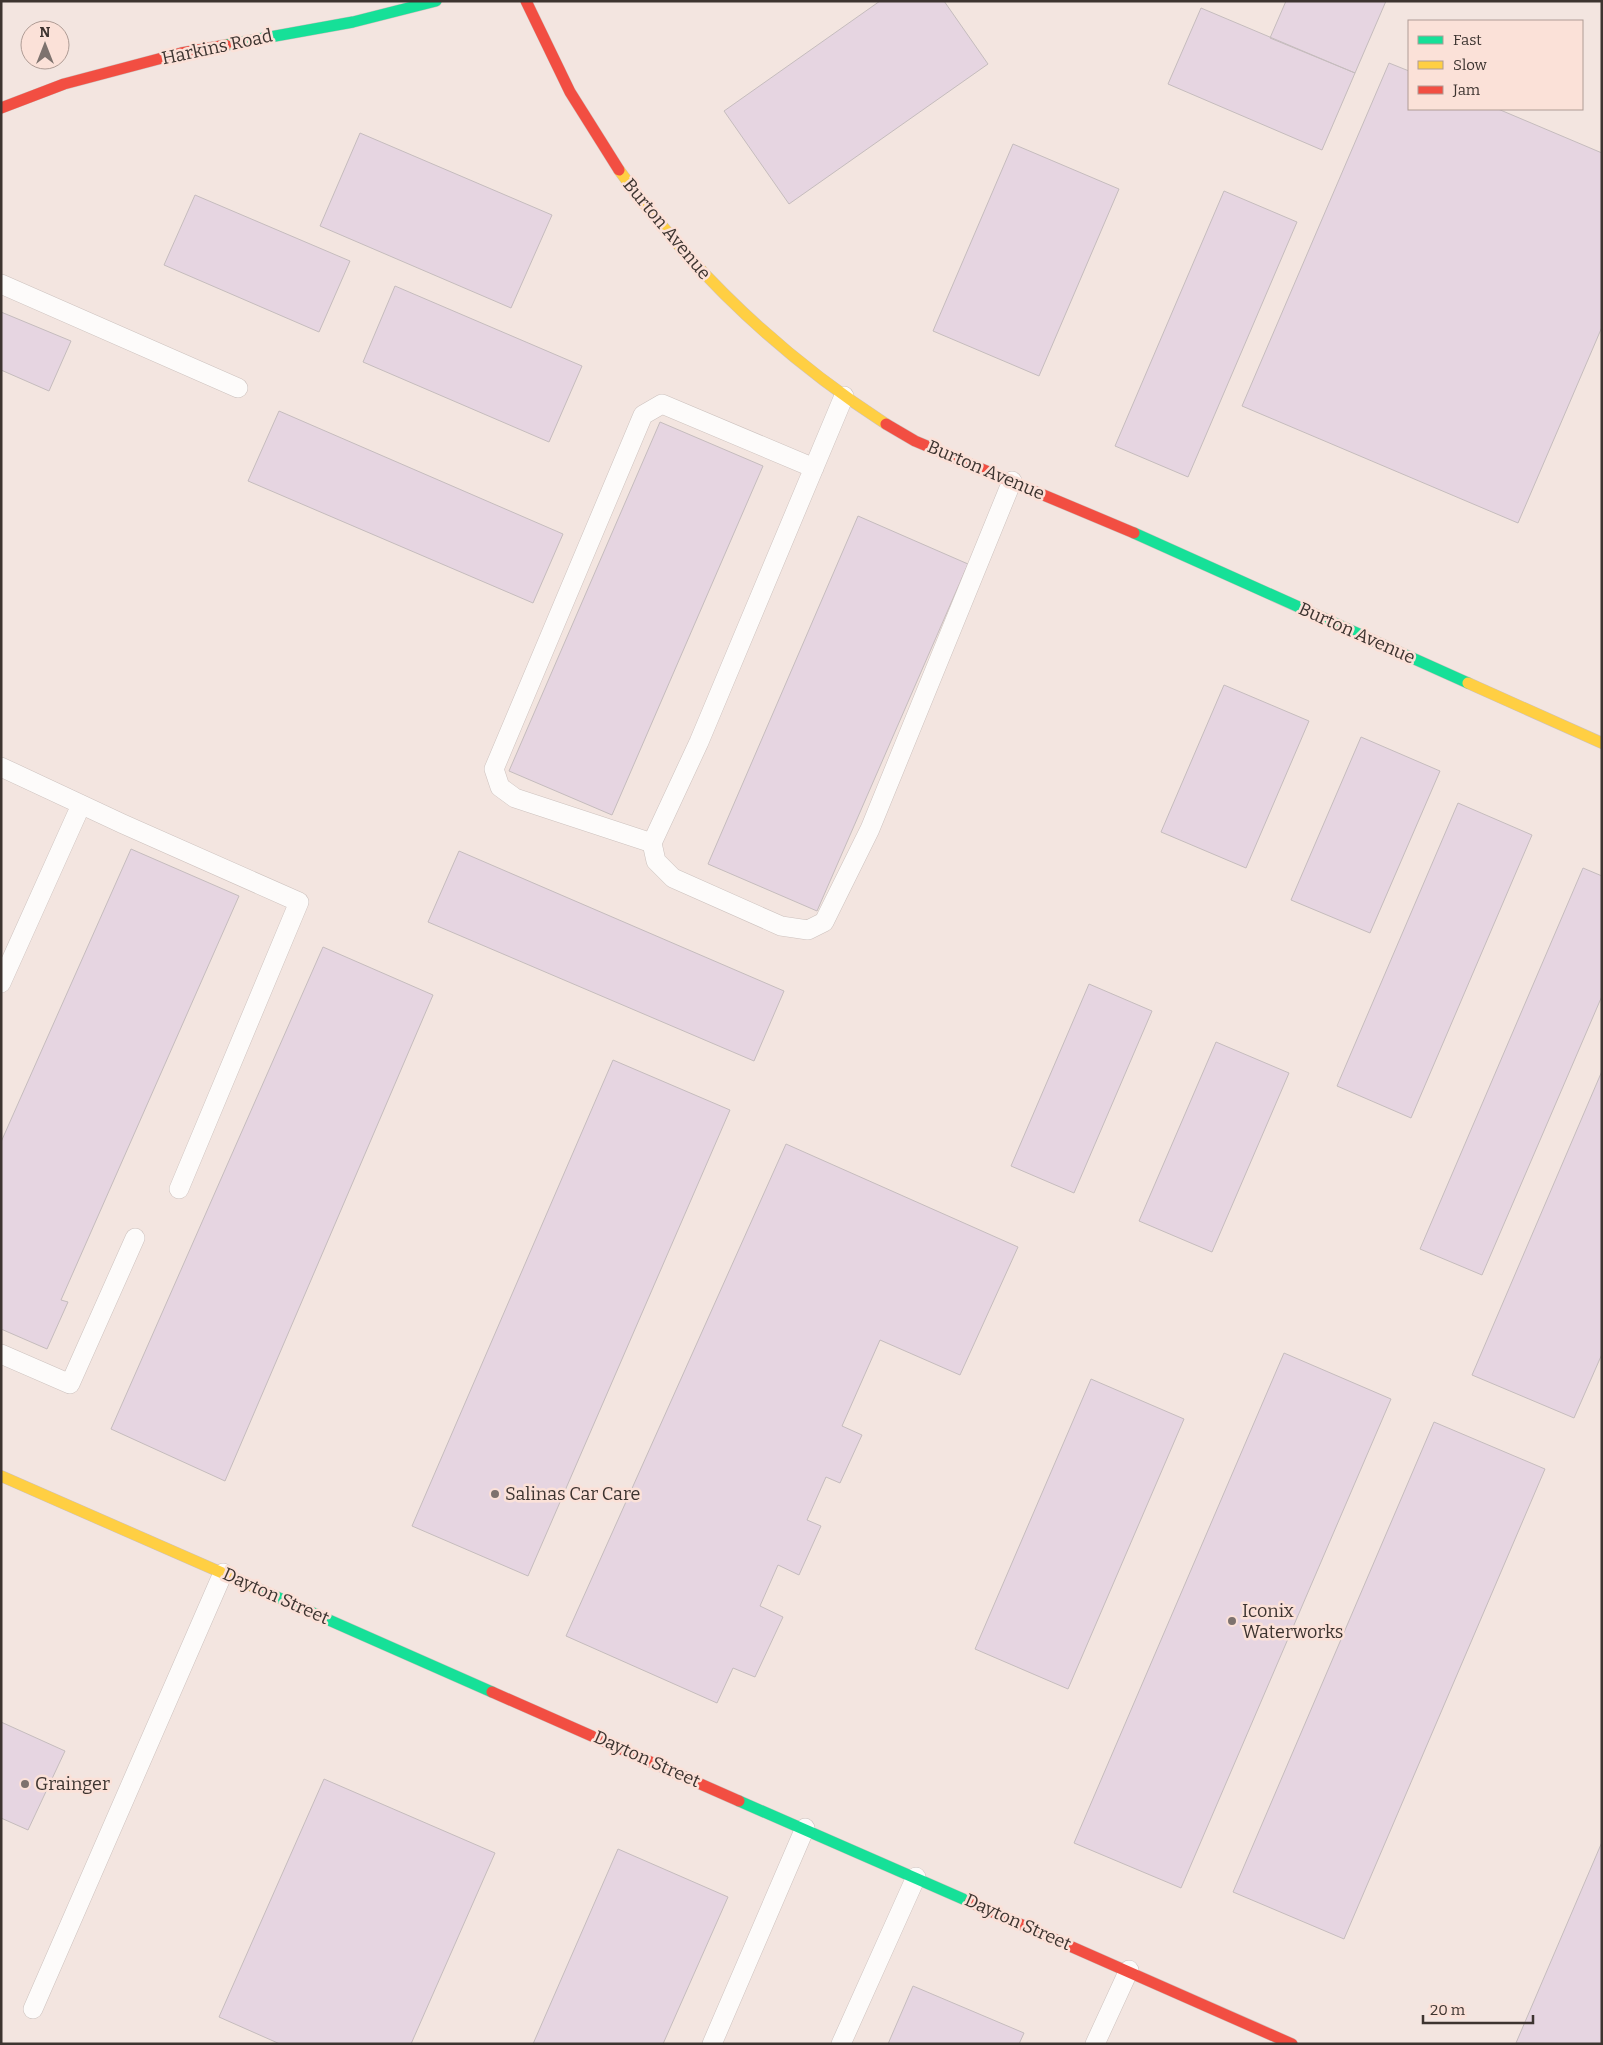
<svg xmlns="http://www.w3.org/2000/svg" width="1603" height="2045" font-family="Bitter,serif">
<rect width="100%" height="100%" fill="#f3e5e0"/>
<!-- building -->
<path fill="#e6d5e1" stroke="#c5bcbd" d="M880 1H944L988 64 789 204 724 111Z
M1286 1H1386L1355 73 1270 38Z
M1201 8 1355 73 1322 150 1168 84Z
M1389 63 1409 71V109H1498L1602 153V327L1518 523 1242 406Z
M360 133 552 215 511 308 320 226Z
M1013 144 1119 189 1039 376 933 331Z
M1224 191 1297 222 1188 477 1115 446Z
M195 195 350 261 319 332 164 265Z
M395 286 582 366 549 442 363 362Z
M1 312 71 341 49 391 1 370Z
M279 411 563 534 533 603 248 481Z
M660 422 763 466 612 815 509 771Z
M858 516 968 564 817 911 708 864Z
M1224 685 1309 721 1246 868 1161 832Z
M1361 737 1440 771 1370 933 1291 900Z
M1458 803 1532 835 1411 1118 1337 1086Z
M131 849 239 896 61 1300 68 1302 47 1349 1 1329V1142Z
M459 851 784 991 754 1061 428 922Z
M1583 868 1602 876V996L1482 1275 1420 1249Z
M323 947 433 995 225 1481 111 1429Z
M1089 984 1152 1011 1074 1193 1011 1166Z
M1216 1042 1289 1073 1212 1252 1139 1221Z
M613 1060 730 1110 528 1576 412 1526Z
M1602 1071V1354L1574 1418 1472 1375Z
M786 1144 1018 1247 960 1375 880 1340 842 1426 862 1435 840 1483 826 1477 807 1520 821 1526 799 1575 778 1565 760 1606 783 1617 755 1677 733 1668 717 1703 566 1636Z
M1284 1353 1391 1399 1181 1888 1074 1843Z
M1091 1379 1184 1419 1068 1689 975 1649Z
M1434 1422 1545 1469 1344 1939 1233 1892Z
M1 1722 65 1751 28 1830 1 1818Z
M324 1779 495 1853 411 2044H280L219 2017Z
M1602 1842V2044L1516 2043Z
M618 1849 728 1897 663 2044H533Z
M913 1986 1024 2033 1019 2044H888Z"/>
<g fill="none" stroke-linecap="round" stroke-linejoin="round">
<!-- lane casing -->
<g stroke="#cdc2be" stroke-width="20">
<path id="lane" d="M1 284 238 388
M844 396 699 742 652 843 656 861 673 878 781 926 808 930 824 922 870 829 1012 481
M1 767 123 824 299 902 179 1189
M652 843 515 798 500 787 494 769 643 415 662 404 814 468
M1 983 81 805
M1 1354 70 1384 135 1238
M33 2009 223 1573
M712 2044 805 1828
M841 2044 916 1877
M1095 2044 1129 1970"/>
</g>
<!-- fast casing -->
<g stroke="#cdc2be" stroke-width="12">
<path id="fast" d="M226 45 353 22 436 1
M1134 533 1468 683
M252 1586 492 1692
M739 1801 970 1902"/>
</g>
<!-- slow casing -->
<g stroke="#cdc2be" stroke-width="12">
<path id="slow" d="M619 170C692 272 781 356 886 424
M1468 683 1602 743
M1 1476 252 1586"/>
</g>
<!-- jam casing -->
<g stroke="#cdc2be" stroke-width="12">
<path id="jam" d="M526 1 570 92 619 170
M1 108 64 84 181 53 226 45
M886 424 915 441 1134 533
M492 1692 739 1801
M970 1902 1292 2044"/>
</g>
<!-- lane -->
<use href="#lane" stroke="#fdfbfa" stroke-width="19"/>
<!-- fast -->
<use href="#fast" stroke="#16e098" stroke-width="11"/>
<!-- slow -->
<use href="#slow" stroke="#ffcf43" stroke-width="11"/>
<!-- jam -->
<use href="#jam" stroke="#f24e42" stroke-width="11"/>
</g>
<!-- markers -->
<g fill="#7d726e" stroke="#fbe1d8" stroke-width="2">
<circle cx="495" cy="1494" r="5"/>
<circle cx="1232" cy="1621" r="5"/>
<circle cx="25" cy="1784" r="5"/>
</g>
<g text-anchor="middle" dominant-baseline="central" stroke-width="5" stroke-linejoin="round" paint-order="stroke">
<!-- street labels -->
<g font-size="18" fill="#3d3430" stroke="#fbe1d8">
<text transform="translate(217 47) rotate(-12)">Harkins Road</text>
<text transform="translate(667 229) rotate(50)">Burton Avenue</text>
<text transform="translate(986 470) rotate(23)">Burton Avenue</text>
<text transform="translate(1357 633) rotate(24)">Burton Avenue</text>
<text transform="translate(276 1596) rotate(24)">Dayton Street</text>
<text transform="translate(647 1759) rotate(24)">Dayton Street</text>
<text transform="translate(1018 1922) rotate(24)">Dayton Street</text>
</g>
<!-- poi labels -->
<g font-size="18" fill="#3d3430" stroke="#fbe1d8" text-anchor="start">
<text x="505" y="1494">Salinas Car Care</text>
<text x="1242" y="1611">Iconix<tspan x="1242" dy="21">Waterworks</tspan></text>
<text x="35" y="1784">Grainger</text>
</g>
</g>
<!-- border -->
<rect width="1603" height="2045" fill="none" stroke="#3d3430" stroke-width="5"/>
<!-- legend -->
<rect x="1408" y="20" width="175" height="90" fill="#fbe1d8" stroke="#af9c95"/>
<rect x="1418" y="36" width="25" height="8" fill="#16e098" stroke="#af9c95"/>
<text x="1453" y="45" font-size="15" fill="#3d3430">Fast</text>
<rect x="1418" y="61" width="25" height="8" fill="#ffcf43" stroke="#af9c95"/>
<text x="1453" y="70" font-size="15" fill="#3d3430">Slow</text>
<rect x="1418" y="86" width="25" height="8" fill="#f24e42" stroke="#af9c95"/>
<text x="1453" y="95" font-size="15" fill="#3d3430">Jam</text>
<!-- north arrow -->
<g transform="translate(45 45)"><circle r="24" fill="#fbe1d8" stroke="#af9c95"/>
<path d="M0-4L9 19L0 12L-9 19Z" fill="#7d726e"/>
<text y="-8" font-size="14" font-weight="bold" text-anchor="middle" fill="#3d3430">N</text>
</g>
<!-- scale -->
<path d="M1423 2015v8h110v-8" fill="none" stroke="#3d3430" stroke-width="2.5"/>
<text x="1430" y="2015" font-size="15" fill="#3d3430" stroke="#fbe1d8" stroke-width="4" paint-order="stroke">20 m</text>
</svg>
